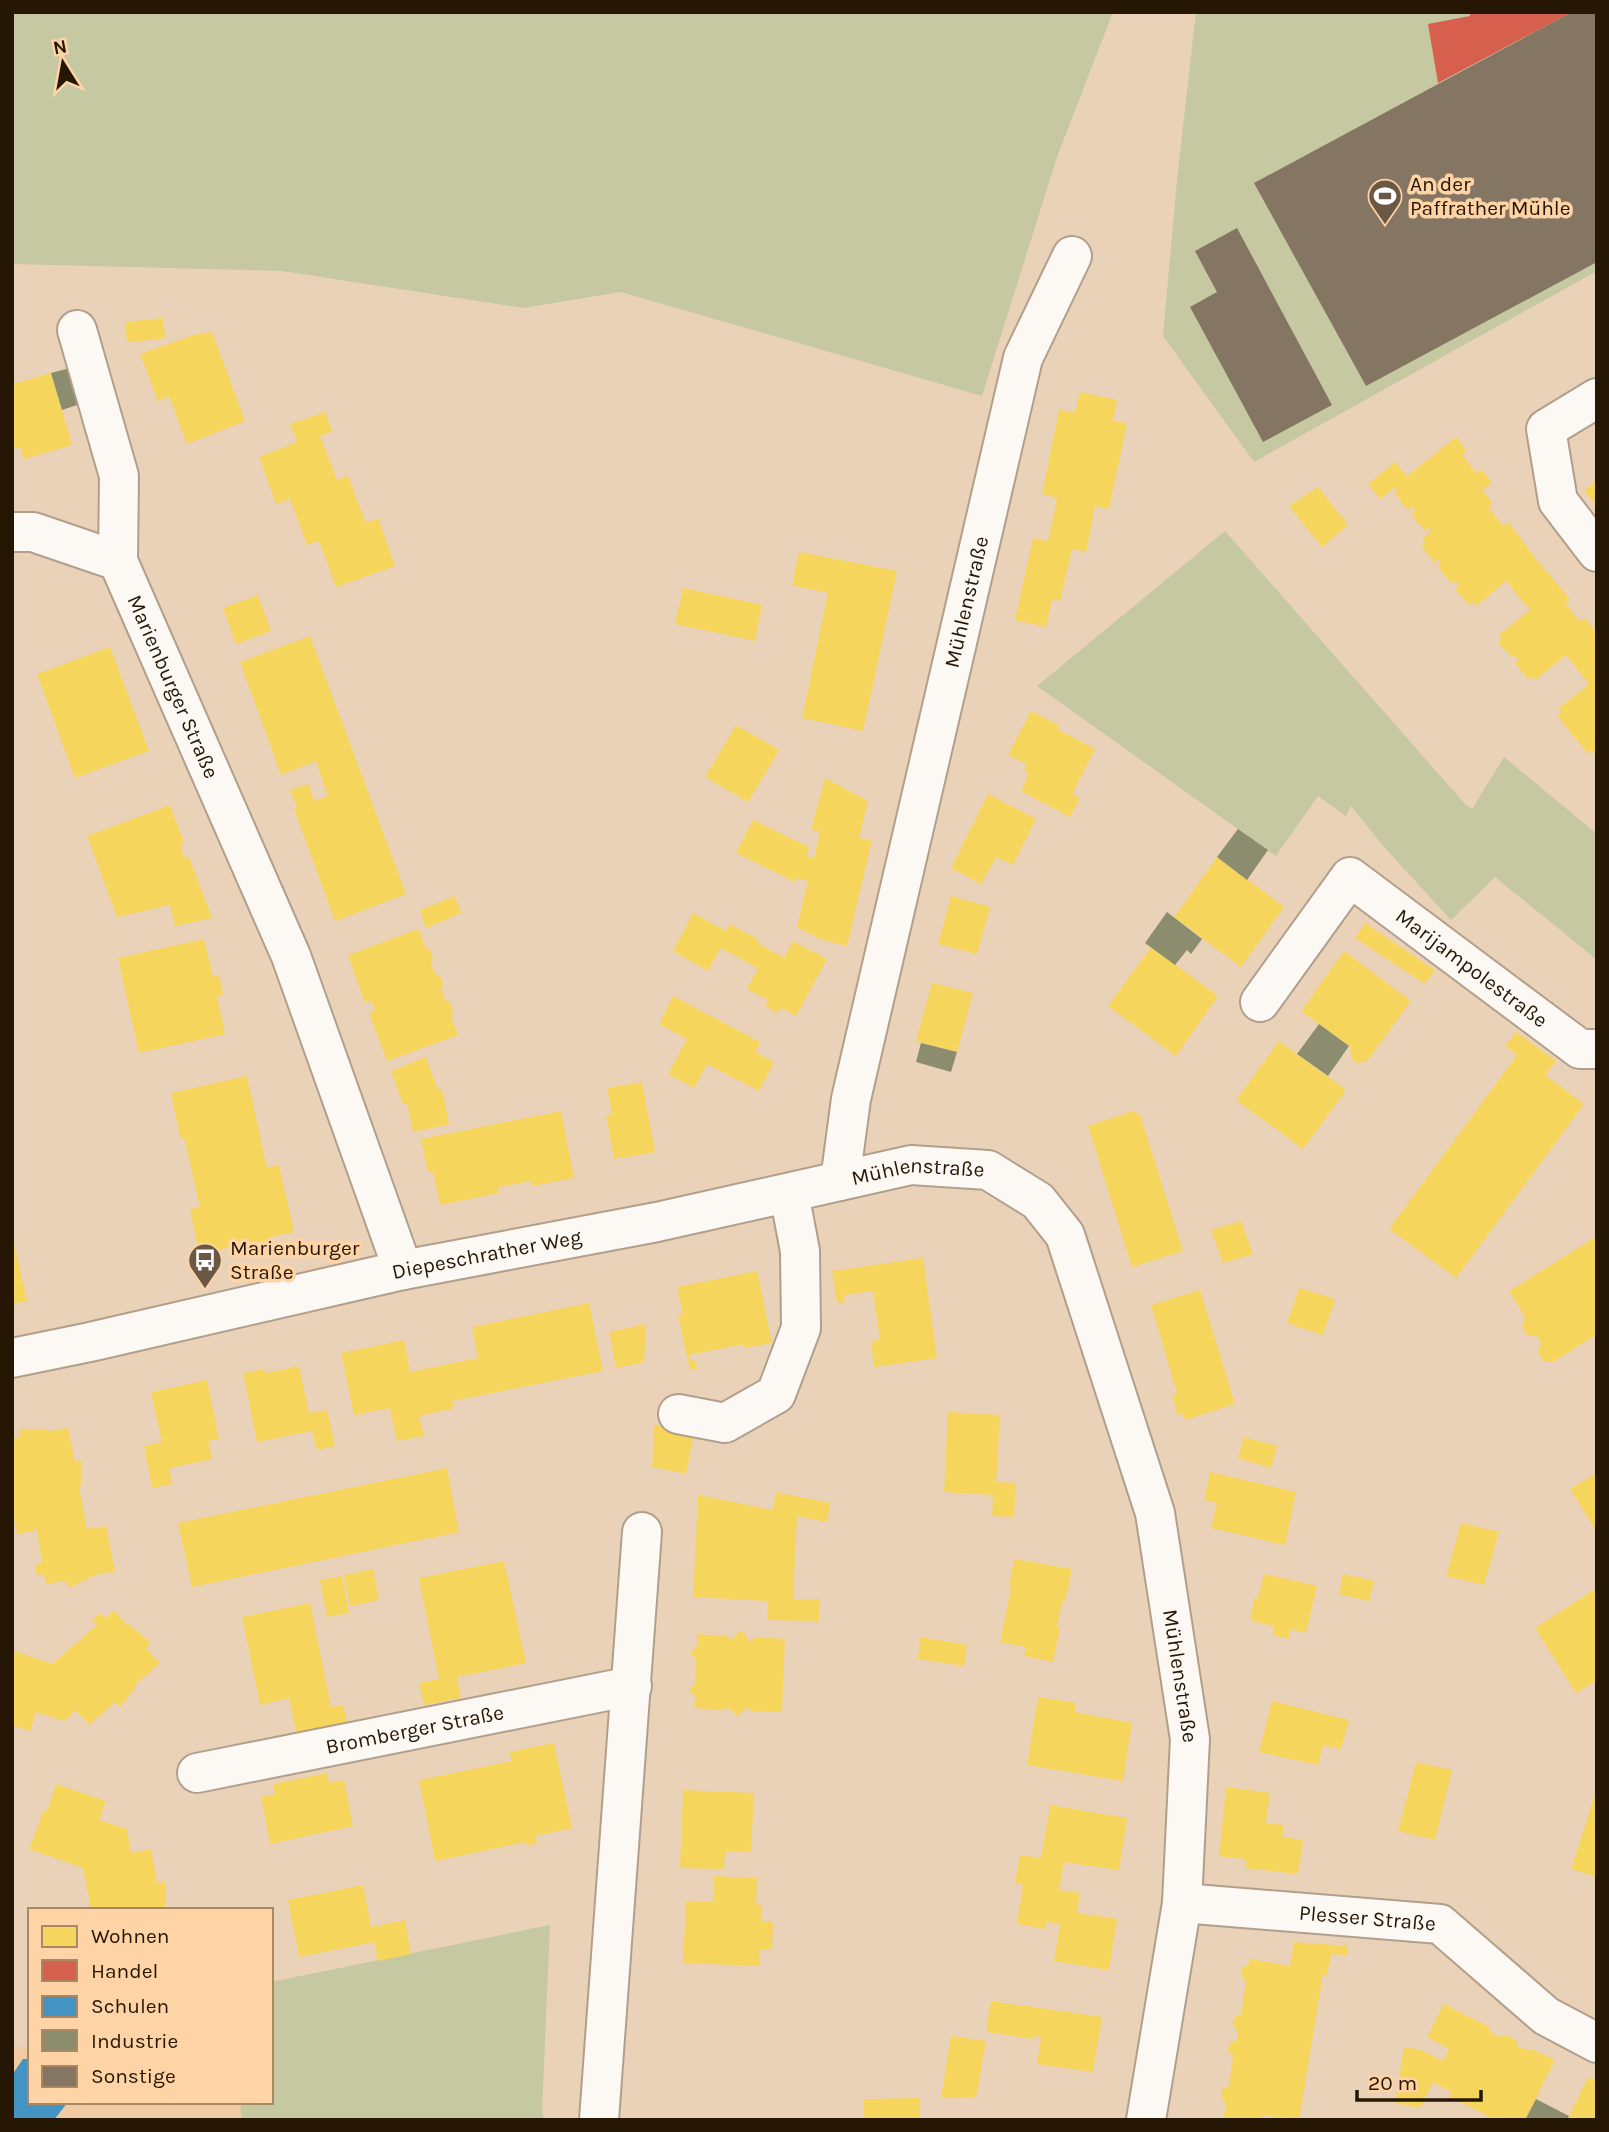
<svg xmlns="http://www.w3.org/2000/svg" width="1609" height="2132" font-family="Karla,sans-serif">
<rect width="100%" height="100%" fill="#ead2b9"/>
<!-- built -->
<path fill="#f0cba4" d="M12 2047H30V2102H240L242 2120H12Z"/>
<!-- green -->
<path fill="#c6c8a1" d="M12 12H1113L1057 157 982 396 621 292 523 308 282 271 12 264Z
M1196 12H1597V271L1254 462 1163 336 1177 180Z
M1225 531 1465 804 1472 809 1504 757 1597 834V960L1495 877 1451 920 1384 847 1351 806 1346 816 1318 796 1276 856 1037 686Z
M550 1925 542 2112 545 2120H242L240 2102H271V1982Z"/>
<!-- homes -->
<path fill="#f6d55c" d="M163 318 165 337 160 339 127 342 125 322Z
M212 332 245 421 187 444 169 396 158 401 140 354 193 335Z
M51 373 72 445 24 459 20 447 12 449V384Z
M1080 392 1117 400 1113 421 1127 423 1109 509 1095 506 1086 552 1072 549 1060 601 1052 599 1046 627 1015 620 1033 538 1048 541 1053 519 1057 498 1042 494 1059 410 1075 412Z
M325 412 332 431 320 436 337 480 348 476 366 523 378 518 395 566 336 587 319 541 307 545 290 499 276 504 259 457 297 442 290 424Z
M1456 437 1467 451 1462 454 1476 473 1481 469 1492 483 1482 490 1493 504 1488 507 1503 526 1508 522 1518 535 1535 558 1570 599 1565 603 1580 622 1585 618 1595 631 1597 752 1595 754 1592 750 1588 754 1557 716 1561 713 1558 709 1589 684 1566 655 1535 680 1532 676 1528 679 1515 663 1518 659 1515 655 1512 658 1498 642 1502 639 1499 635 1530 610 1506 581 1476 606 1473 602 1469 605 1455 589 1459 585 1457 583 1456 581 1452 584 1438 567 1441 564 1438 559 1435 563 1421 546 1425 543 1422 539 1431 531 1428 527 1425 531 1411 514 1415 511 1412 507 1408 510 1394 493 1398 490 1395 487 1380 499 1368 484 1395 462 1407 476Z
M1597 480V506L1584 491Z
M1318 487 1348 525 1322 547 1289 506Z
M799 552 897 571 863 731 802 718 828 593 792 585Z
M683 588 762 605 755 641 675 624Z
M258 595 271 631 236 644 223 608Z
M310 636 406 894 335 921 294 809 297 807 290 790 308 784 314 801 328 796 316 761 281 775 240 662Z
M110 647 149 751 75 778 37 674Z
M1031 711 1059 725 1057 729 1095 749 1072 794 1080 798 1070 817 1021 791 1029 774 1024 771 1027 764 1008 755Z
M736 725 779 750 748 802 705 777Z
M825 778 868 801 859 838 872 840 847 946 820 939 797 927 808 881 797 878 795 882 736 853 753 820 809 847 807 857 814 858 820 831 811 830Z
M988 794 1036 819 1013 865 996 857 981 884 951 868Z
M170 805 184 843 180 845 184 858 189 857 212 918 175 926 170 905 117 917 87 836Z
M1217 857 1284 907 1241 967 1174 917Z
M455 896 461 913 426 928 420 910Z
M951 896 990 907 977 954 938 944Z
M693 913 726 931 730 924 759 940 757 943 784 958 793 941 827 959 796 1016 782 1008 778 1013 765 1006 768 1000 747 989 758 968 720 948 708 971 673 951Z
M1365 923 1435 970 1425 984 1355 938Z
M418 929 426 948 430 950 433 958 431 963 435 974 440 976 443 985 441 989 445 1000 450 1003 453 1011 451 1016 458 1035 387 1061 369 1013 375 1011 371 1001 365 1003 348 955Z
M204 939 213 977 219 975 223 995 217 996 225 1034 139 1053 118 958Z
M1151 947 1218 996 1176 1056 1108 1006Z
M1344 951 1411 1001 1367 1061 1358 1063 1352 1059 1350 1051 1352 1048 1301 1011Z
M932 983 973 993 957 1052 916 1041Z
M673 996 760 1042 755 1052 774 1062 759 1091 707 1064 694 1088 668 1074 687 1039 659 1024Z
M1516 1032 1556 1061 1545 1075 1584 1104 1456 1278 1389 1229 1517 1055 1505 1046Z
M1279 1041 1346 1090 1303 1149 1236 1100Z
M426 1057 438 1090 442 1089 449 1124 413 1132 407 1103 403 1104 391 1071Z
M247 1076 267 1168 279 1165 294 1232 271 1237 272 1240 199 1253 190 1209 200 1207 184 1137H180L171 1093Z
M642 1082 655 1152 614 1159 606 1115 612 1114 607 1088Z
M561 1111 574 1178 531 1186V1181L498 1187 499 1193 440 1205 433 1171 428 1172 421 1139Z
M1133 1111 1140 1115 1183 1251 1132 1267 1088 1126Z
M1241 1221 1253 1254 1223 1263 1211 1230Z
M12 1234 27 1301 12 1304Z
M1597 1236V1334L1553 1362 1543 1361 1538 1352 1541 1343 1537 1336 1527 1335 1522 1327 1525 1317 1509 1291Z
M923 1258 937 1358 874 1367 871 1341 880 1340 873 1291 844 1295 845 1302 837 1303 832 1271Z
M757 1271 772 1343 744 1348V1344L689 1355 690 1361 695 1360 697 1369 690 1370 678 1315 683 1314 677 1287Z
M1299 1288 1335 1299 1323 1335 1287 1323Z
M1200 1290 1235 1404 1185 1420 1183 1414 1178 1415 1172 1395 1177 1393 1151 1305Z
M589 1303 603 1371 452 1401 454 1408 419 1416 424 1436 397 1441 390 1408 354 1415 341 1353 404 1340 410 1372 478 1358 472 1327Z
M646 1324 644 1362 616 1368 609 1332Z
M299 1366 309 1413 327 1410 335 1446 317 1450 312 1431 257 1442 243 1373 265 1369 266 1373Z
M207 1380 219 1439 208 1441 212 1459 169 1468 172 1484 152 1488 144 1446 162 1442 151 1392Z
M948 1412 1000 1415 996 1482 1014 1483 1016 1478 1014 1517 992 1516 993 1495 944 1492Z
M654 1425 694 1433 686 1474 652 1467Z
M68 1428 75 1462 81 1460V1486L79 1487 87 1529 106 1526 115 1571 95 1575 69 1588 66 1581 46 1584 44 1574 37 1575 35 1565 42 1563 37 1530 17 1534 15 1522H12V1438L19 1437V1429H48V1431Z
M1244 1437 1277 1446 1271 1468 1238 1458Z
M447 1468 459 1532 192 1587 178 1523Z
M1210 1472 1296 1492 1285 1545 1211 1528 1217 1503 1204 1500Z
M1597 1473V1532L1570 1489Z
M776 1492 830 1503 827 1522 797 1516 793 1599H820L819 1621 767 1620 768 1601 693 1597 698 1495 773 1510Z
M1461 1523 1499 1532 1484 1585 1446 1576Z
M1014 1559 1072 1569 1065 1602H1062L1057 1627 1060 1628 1053 1662 1024 1656 1026 1647 1000 1642 1011 1588 1009 1587Z
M504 1561 526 1663 457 1677 461 1698 424 1705 419 1683 439 1679 419 1578Z
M373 1569 379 1600 350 1606 344 1575Z
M1264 1574 1317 1586 1306 1633 1291 1629 1288 1639 1273 1635 1274 1626 1253 1621V1619L1250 1618 1255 1597 1258 1598Z
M1343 1574 1374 1581 1369 1601 1339 1594Z
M342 1576 349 1613 327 1617 320 1580Z
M1597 1588V1680L1576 1693 1535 1628Z
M310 1603 331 1707 343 1705 349 1729 298 1740 289 1698 260 1705 242 1617Z
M114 1611 127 1625 128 1624 151 1642 146 1648 160 1663 135 1685 136 1687 120 1707 115 1702 89 1725 76 1710 64 1721 36 1712 30 1731 12 1725V1650L52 1664 97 1625 92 1620 100 1613 105 1618Z
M741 1630 751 1642 755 1637 785 1639 782 1712 751 1711 748 1707 737 1716 728 1707 725 1710 694 1708 695 1696 689 1690 695 1684 696 1659 690 1653 697 1646V1634L727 1636 731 1640Z
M920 1637 967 1645 964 1666 918 1659Z
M1038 1697 1076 1703 1075 1712 1132 1723 1123 1781 1027 1765Z
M1272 1701 1349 1720 1341 1749 1323 1745 1318 1765 1259 1752Z
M554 1743 572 1828 535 1836 537 1843 527 1846 526 1842 435 1861 419 1780 512 1761 509 1752Z
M1416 1762 1452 1770 1435 1840 1398 1831Z
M327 1773 329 1783 344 1780 353 1826 270 1844 261 1797 275 1794 273 1784Z
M56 1784 106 1801 99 1820 127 1829 131 1853 151 1849 157 1883 165 1882V1909L91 1910 83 1868 29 1849 44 1810 47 1811Z
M1226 1787 1270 1793 1266 1823 1284 1825 1282 1837 1303 1840 1298 1874 1245 1868 1246 1859 1219 1856Z
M683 1790 754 1793 751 1852 725 1851 724 1869 680 1868Z
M1596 1791H1597V1877L1571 1869Z
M1050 1805 1127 1818 1119 1870 1064 1862 1059 1890 1080 1893 1077 1913 1117 1919 1109 1970 1054 1961 1060 1924 1046 1922 1045 1929 1017 1924 1023 1885 1015 1883 1020 1855 1041 1858Z
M714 1876 757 1878 756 1904 762 1905 761 1921H773L772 1950 760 1949 759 1966 683 1963 686 1901 713 1902Z
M363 1885 371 1927 405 1920 411 1954 378 1961 374 1942 299 1957 288 1900Z
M1294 1942 1348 1946V1955L1331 1954 1327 1975 1323 1974 1299 2120 1262 2115 1261 2120H1223L1226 2103 1221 2097V2090L1229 2086 1233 2057 1228 2051 1229 2044 1237 2040 1238 2032 1233 2024V2018L1241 2014 1246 1981 1241 1975 1242 1968 1249 1964 1250 1959 1290 1966Z
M991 2001 1102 2017 1093 2072 1037 2064 1041 2037 1033 2035V2039L987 2032 988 2029 986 2028Z
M1444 2004 1489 2027 1491 2033 1499 2037 1505 2035 1516 2040 1518 2046 1526 2050 1532 2049 1555 2060 1525 2120H1508L1502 2117 1500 2120H1495L1449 2096 1452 2092 1433 2082 1420 2108 1395 2103 1404 2047 1421 2050 1443 2061 1449 2049 1427 2037Z
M951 2036 986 2041 976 2097 941 2098Z
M1588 2077 1597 2081V2120H1567Z
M920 2098V2120H864V2099Z"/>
<!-- shops -->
<path fill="#d6604d" d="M1469 12H1572L1438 83 1428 24 1470 16Z"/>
<!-- schools -->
<path fill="#4393c3" d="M23 2059H30V2102H68L54 2120H12V2085L14 2084 12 2075Z"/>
<!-- industry -->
<path fill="#8c8c6e" d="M70 368 80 404 62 410 51 373Z
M1238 829 1268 850 1247 880 1217 857Z
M1167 912 1202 939 1191 954 1187 950 1175 965 1145 943Z
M1319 1024 1349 1046 1328 1076 1297 1054Z
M921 1043 957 1052 951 1072 916 1062Z
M1536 2099 1569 2116 1567 2120H1525Z"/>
<!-- building -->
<path fill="#857563" d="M1572 12H1597V262L1366 386 1254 183Z
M1237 228 1332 405 1263 442 1190 307 1217 292 1195 251Z"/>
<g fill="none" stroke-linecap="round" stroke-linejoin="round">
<!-- minor casing -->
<g stroke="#b19f8b" stroke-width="42">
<g id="minor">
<path d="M77 330 119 476 118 561"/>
<path d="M1597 398 1546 429 1558 501 1597 552"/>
<path id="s1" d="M12 532H33L118 561 291 956 403 1270"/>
<path id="s2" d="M1260 1002 1350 877 1580 1049H1597"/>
<path id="s3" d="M840 1181 851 1099 1023 358 1072 256"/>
<path id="s4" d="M12 1358 90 1342 403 1270 657 1222 911 1165 988 1170 1038 1201 1065 1235 1155 1513 1190 1739 1182 1903 1146 2120"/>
<path d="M678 1414 725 1423 776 1394 801 1328 800 1251 789 1193"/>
<path id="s5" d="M197 1773 632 1686"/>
<path id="s6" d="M1182 1903 1440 1924 1546 2016 1597 2043"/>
<path d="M599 2120 642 1532"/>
</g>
</g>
<!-- minor -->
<use href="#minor" stroke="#fcf8f4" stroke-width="38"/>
</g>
<!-- icons -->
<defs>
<g id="stadium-pin" transform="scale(1.75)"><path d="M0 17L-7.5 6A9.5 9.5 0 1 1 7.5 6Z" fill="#6b5844" stroke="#fed3a5"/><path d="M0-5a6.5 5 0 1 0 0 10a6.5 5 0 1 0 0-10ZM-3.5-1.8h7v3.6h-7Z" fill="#fff"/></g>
<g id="bus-pin" transform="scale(1.75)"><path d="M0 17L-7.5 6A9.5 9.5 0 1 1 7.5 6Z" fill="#6b5844" stroke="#fed3a5"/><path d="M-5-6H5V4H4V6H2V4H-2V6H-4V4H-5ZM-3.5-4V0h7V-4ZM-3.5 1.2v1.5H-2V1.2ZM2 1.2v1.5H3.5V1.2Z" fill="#fff"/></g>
</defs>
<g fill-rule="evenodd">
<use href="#stadium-pin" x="1385" y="196"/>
<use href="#bus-pin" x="205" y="1260"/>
</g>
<g text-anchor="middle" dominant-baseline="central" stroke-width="7" stroke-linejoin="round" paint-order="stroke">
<!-- poi labels -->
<g font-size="21" fill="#261705" stroke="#fed3a5" text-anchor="start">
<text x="1410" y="184">An der<tspan x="1410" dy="24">Paffrather Mühle</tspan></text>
<text x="230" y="1248">Marienburger<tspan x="230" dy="24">Straße</tspan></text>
</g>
<!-- street labels -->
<g font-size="21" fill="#261705" stroke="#fed3a5">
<text stroke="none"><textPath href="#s3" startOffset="593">Mühlenstraße</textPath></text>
<text stroke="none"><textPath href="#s1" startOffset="248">Marienburger Straße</textPath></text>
<text stroke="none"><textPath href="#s2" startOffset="306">Marijampolestraße</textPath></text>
<text stroke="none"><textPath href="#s4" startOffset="926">Mühlenstraße</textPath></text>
<text stroke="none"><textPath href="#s4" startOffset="486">Diepeschrather Weg</textPath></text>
<text stroke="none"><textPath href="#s4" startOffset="1556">Mühlenstraße</textPath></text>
<text stroke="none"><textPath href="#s5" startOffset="222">Bromberger Straße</textPath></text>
<text stroke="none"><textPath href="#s6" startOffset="186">Plesser Straße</textPath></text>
</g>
</g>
<!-- border -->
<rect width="1609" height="2132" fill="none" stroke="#261705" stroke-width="28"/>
<!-- legend -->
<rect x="28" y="1908" width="245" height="196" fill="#fed3a5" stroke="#a88865" stroke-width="2"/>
<rect x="42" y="1926" width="35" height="21" fill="#f6d55c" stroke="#a88865" stroke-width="2"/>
<text x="91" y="1943" font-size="21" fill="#261705">Wohnen</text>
<rect x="42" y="1960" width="35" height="21" fill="#d6604d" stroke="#a88865" stroke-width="2"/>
<text x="91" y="1978" font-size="21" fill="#261705">Handel</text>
<rect x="42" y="1996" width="35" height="21" fill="#4393c3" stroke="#a88865" stroke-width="2"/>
<text x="91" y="2013" font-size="21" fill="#261705">Schulen</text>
<rect x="42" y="2030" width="35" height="21" fill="#8c8c6e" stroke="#a88865" stroke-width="2"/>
<text x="91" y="2048" font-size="21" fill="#261705">Industrie</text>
<rect x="42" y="2066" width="35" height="21" fill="#857563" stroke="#a88865" stroke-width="2"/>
<text x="91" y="2083" font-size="21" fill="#261705">Sonstige</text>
<!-- north arrow -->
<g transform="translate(63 63) rotate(349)" stroke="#fed3a5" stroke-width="5" paint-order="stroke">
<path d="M0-5L12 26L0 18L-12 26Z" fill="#261705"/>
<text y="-10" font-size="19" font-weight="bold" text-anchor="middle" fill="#261705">N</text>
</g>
<!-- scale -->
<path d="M1357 2090v10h124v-10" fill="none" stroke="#261705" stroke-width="3.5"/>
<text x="1368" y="2090" font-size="21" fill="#261705" stroke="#fed3a5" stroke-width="5" paint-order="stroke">20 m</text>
</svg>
